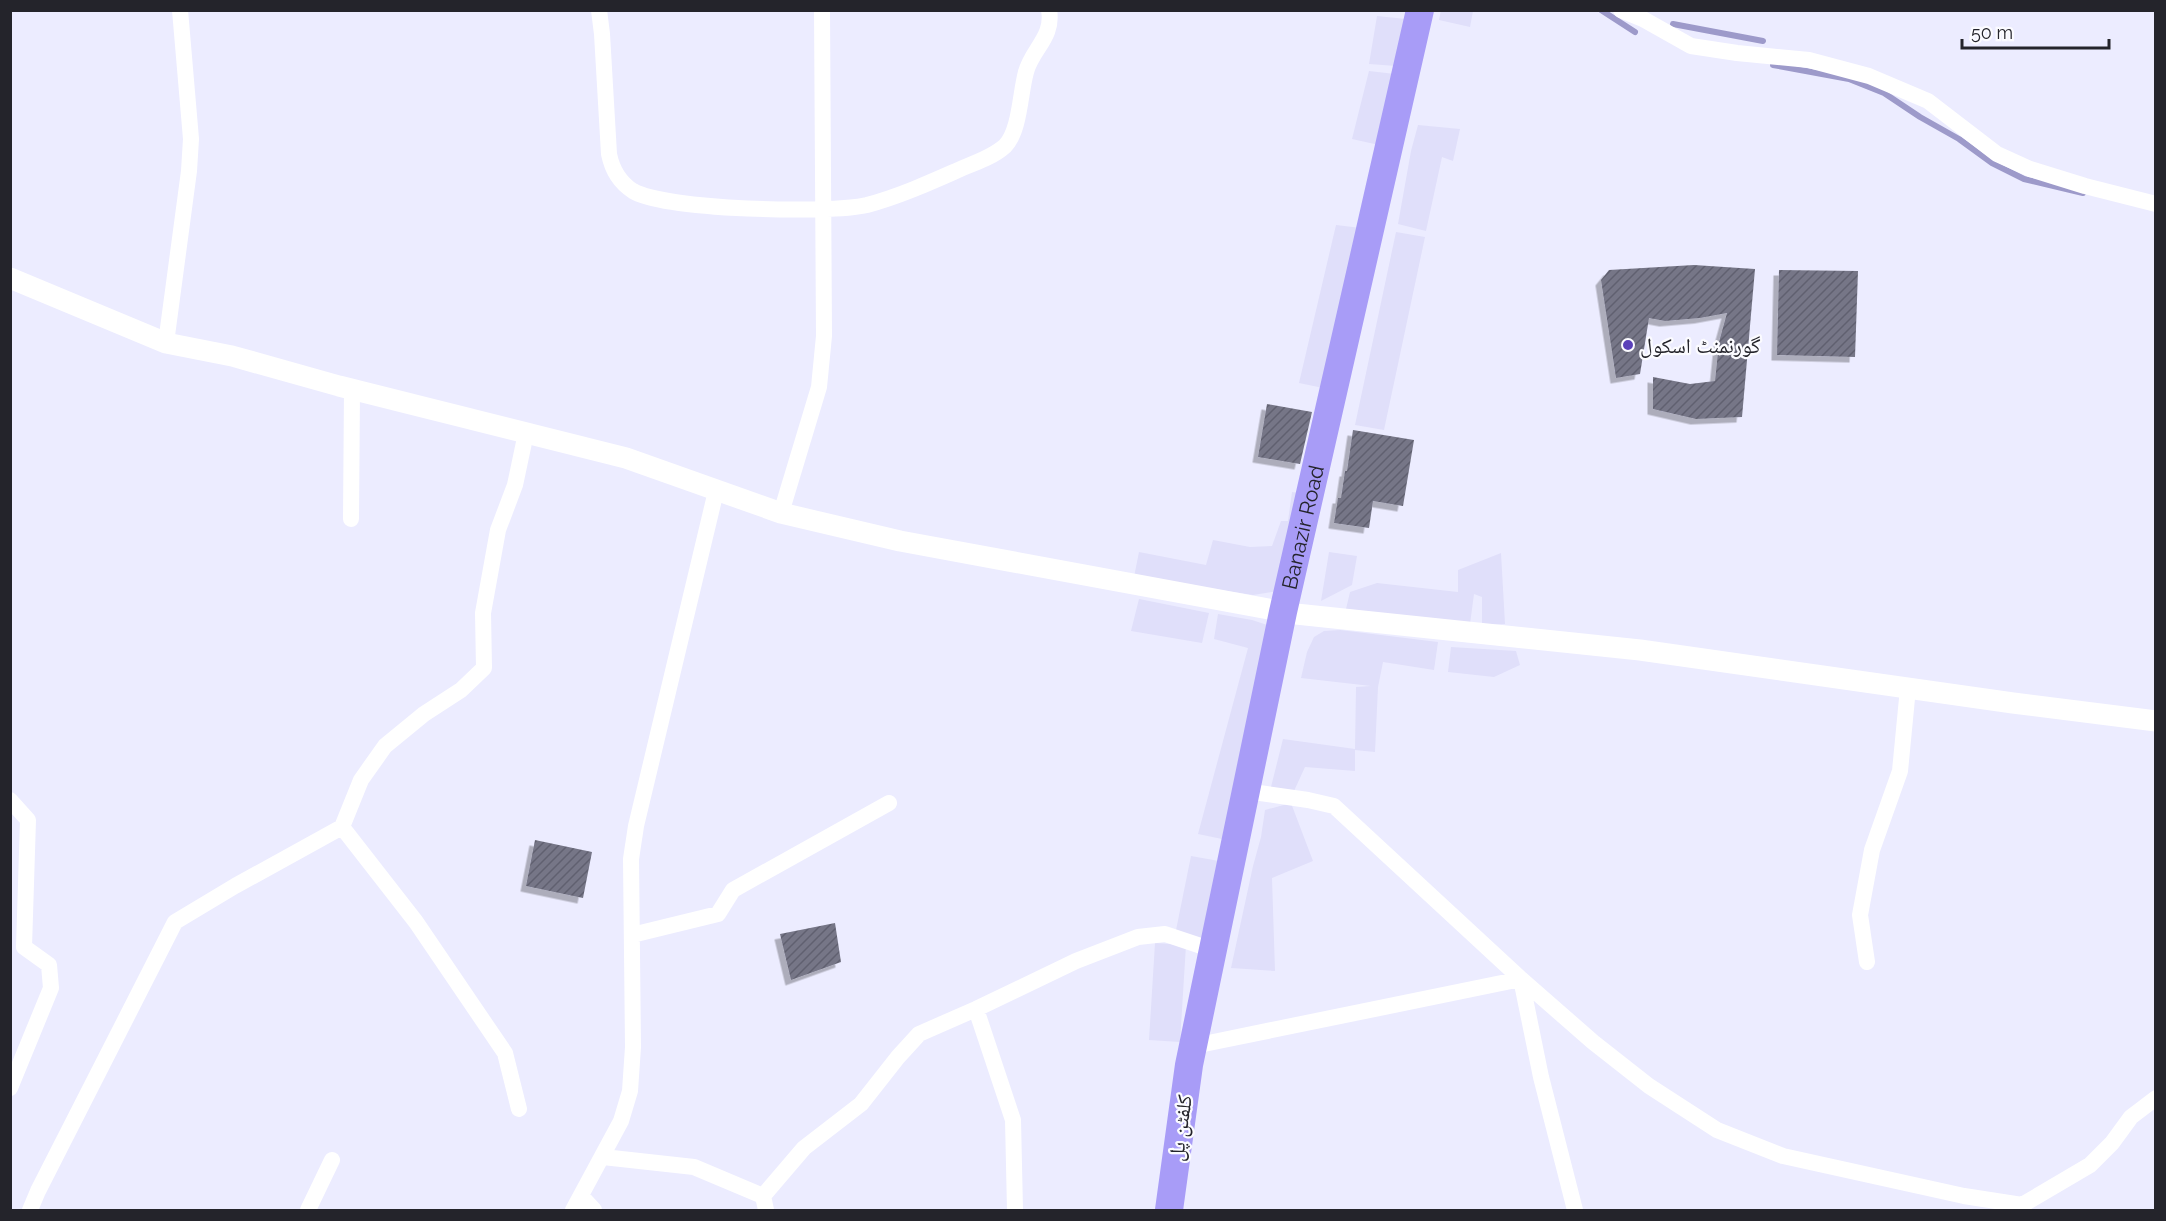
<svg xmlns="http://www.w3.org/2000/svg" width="2166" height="1221" font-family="Raleway,'Noto Naskh Arabic',sans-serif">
<defs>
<pattern id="building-hatch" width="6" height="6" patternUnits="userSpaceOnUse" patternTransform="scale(1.5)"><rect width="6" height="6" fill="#767687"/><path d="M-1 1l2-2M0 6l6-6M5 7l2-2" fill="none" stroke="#61616f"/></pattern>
<filter id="shadow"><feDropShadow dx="-5.5" dy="5.5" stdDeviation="0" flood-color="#0004"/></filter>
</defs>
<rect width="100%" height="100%" fill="#ececff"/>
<!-- built -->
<path fill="#e0dffa" d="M1441 10 1473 11 1470 27 1439 20Z
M1377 16 1406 19 1396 66 1369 64Z
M1369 71 1395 74 1379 145 1352 139Z
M1418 125 1460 129 1453 161 1442 157 1426 231 1398 224 1411 151Z
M1336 225 1361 228 1328 389 1299 383Z
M1396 232 1425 237 1384 430 1355 425Z
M1292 492 1308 494 1284 590 1253 595 1134 577 1139 552 1206 565 1213 540 1250 547 1272 546 1281 521H1288Z
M1329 552 1357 556 1352 585 1321 601Z
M1501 553 1505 624 1482 625V597L1474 594 1470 624 1346 609 1350 592 1377 583 1458 592V570Z
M1139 599 1209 613 1202 643 1131 631Z
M1218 614 1252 620 1277 628 1222 839 1198 834 1248 648 1214 639Z
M1340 630 1438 642 1434 670 1383 662 1378 687 1375 752 1355 750V771L1305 767 1294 791 1271 787 1283 739 1355 749 1356 687 1371 686 1301 678 1307 652 1314 637 1324 631Z
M1451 647 1516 651 1520 665 1494 677 1448 672Z
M1291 803 1313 861 1272 878 1275 971 1231 968 1253 866 1261 837 1265 810Z
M1191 856 1219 861 1203 942 1175 935Z
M1155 943 1186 945 1180 1042 1149 1040Z"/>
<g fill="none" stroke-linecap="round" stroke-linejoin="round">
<!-- stream -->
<path stroke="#9d9aca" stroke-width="6" d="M1601 10 1635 32
M1673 24 1763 41
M1773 65 1849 79 1884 93 1920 117 1959 139 1992 163 2024 179 2083 193"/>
</g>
<!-- building -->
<path fill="url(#building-hatch)" filter="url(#shadow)" d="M1694 265 1755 269 1742 417 1696 419 1653 409V377L1690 384 1715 381 1719 342 1727 313 1700 318 1665 321 1649 318 1640 374 1616 378 1601 280 1609 270Z
M1779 270 1858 271 1855 357 1777 355Z
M1267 404 1312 412 1300 464 1258 457Z
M1353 430 1414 440 1403 506 1373 501 1369 528 1334 523 1338 498H1341L1345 471H1347Z
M535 840 592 852 583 898 526 886Z
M835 923 841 962 791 980 780 934Z"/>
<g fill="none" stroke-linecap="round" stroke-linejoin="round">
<!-- minor -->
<path stroke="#fff" stroke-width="16" d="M599 10 602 34 609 154C612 169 619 182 633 191 665 210 829 214 867 205 901 196 933 181 965 167 978 162 994 156 1005 146 1020 131 1020 93 1026 72 1032 49 1054 37 1049 10
M1621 10 1643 19 1691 46 1737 53 1809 60 1869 76 1928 101 1997 154 2030 169 2085 186 2156 204
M166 343 189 171 191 139 180 10
M781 513 819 387 824 336 822 10
M351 519 352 389
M1246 791 1308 800 1334 806 1521 979 1593 1042 1649 1086 1717 1130 1783 1156 1964 1196 2022 1205 2090 1165 2112 1143 2131 1117 2156 1098
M10 800 28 820 24 947 49 965 51 988 10 1088
M632 935 718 914 733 890 889 803
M1867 962 1860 915 1872 850 1900 771 1908 688
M976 1009 1013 1120 1015 1210
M1194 1046 1521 979 1541 1077 1575 1210
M519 1109 505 1053 416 922 342 827 361 780 385 746 424 714 461 690 484 668 483 613 498 530 515 485 526 433
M603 1157 694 1167 763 1196 766 1210
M763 1196 804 1148 861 1104 898 1057 919 1034 976 1009 1076 961 1138 937 1165 934 1213 950
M582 1197 594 1210
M30 1210 38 1191 175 922 235 886 342 827
M308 1210 332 1160
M573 1210 621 1121 630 1091 633 1047 631 859 636 826 716 491"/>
<!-- tertiary -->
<path stroke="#fff" stroke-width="21" d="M10 278 166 343 232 356 339 386 626 458 781 513 900 541 1296 614 1640 650 2013 703 2156 721"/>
<!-- trunk -->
<path stroke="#a89cf7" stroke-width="28" id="s1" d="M1169 1210 1189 1065 1283 612 1420 10"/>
</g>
<!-- markers -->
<circle fill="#5a40b9" stroke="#fbfbff" stroke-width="2" cx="1628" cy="345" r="6"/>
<g text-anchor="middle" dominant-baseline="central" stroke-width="4.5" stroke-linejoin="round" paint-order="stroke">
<!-- poi labels -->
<g font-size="21" fill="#24242b" stroke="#fbfbff" text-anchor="start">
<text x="1640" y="345">گورنمنٹ اسکول</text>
</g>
<!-- street labels -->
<g font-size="21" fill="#24242b" stroke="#fbfbff">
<text stroke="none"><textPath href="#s1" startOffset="696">Banazir Road</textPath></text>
<text transform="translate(1180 1128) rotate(-82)">کلفٹن پل</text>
</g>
</g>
<!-- border -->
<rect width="2166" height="1221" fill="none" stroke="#24242b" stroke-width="24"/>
<!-- scale -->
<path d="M1962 39v9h147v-9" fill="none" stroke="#24242b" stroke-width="3"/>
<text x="1971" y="39" font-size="18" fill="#24242b" stroke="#fbfbff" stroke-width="4.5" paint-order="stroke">50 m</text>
</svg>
